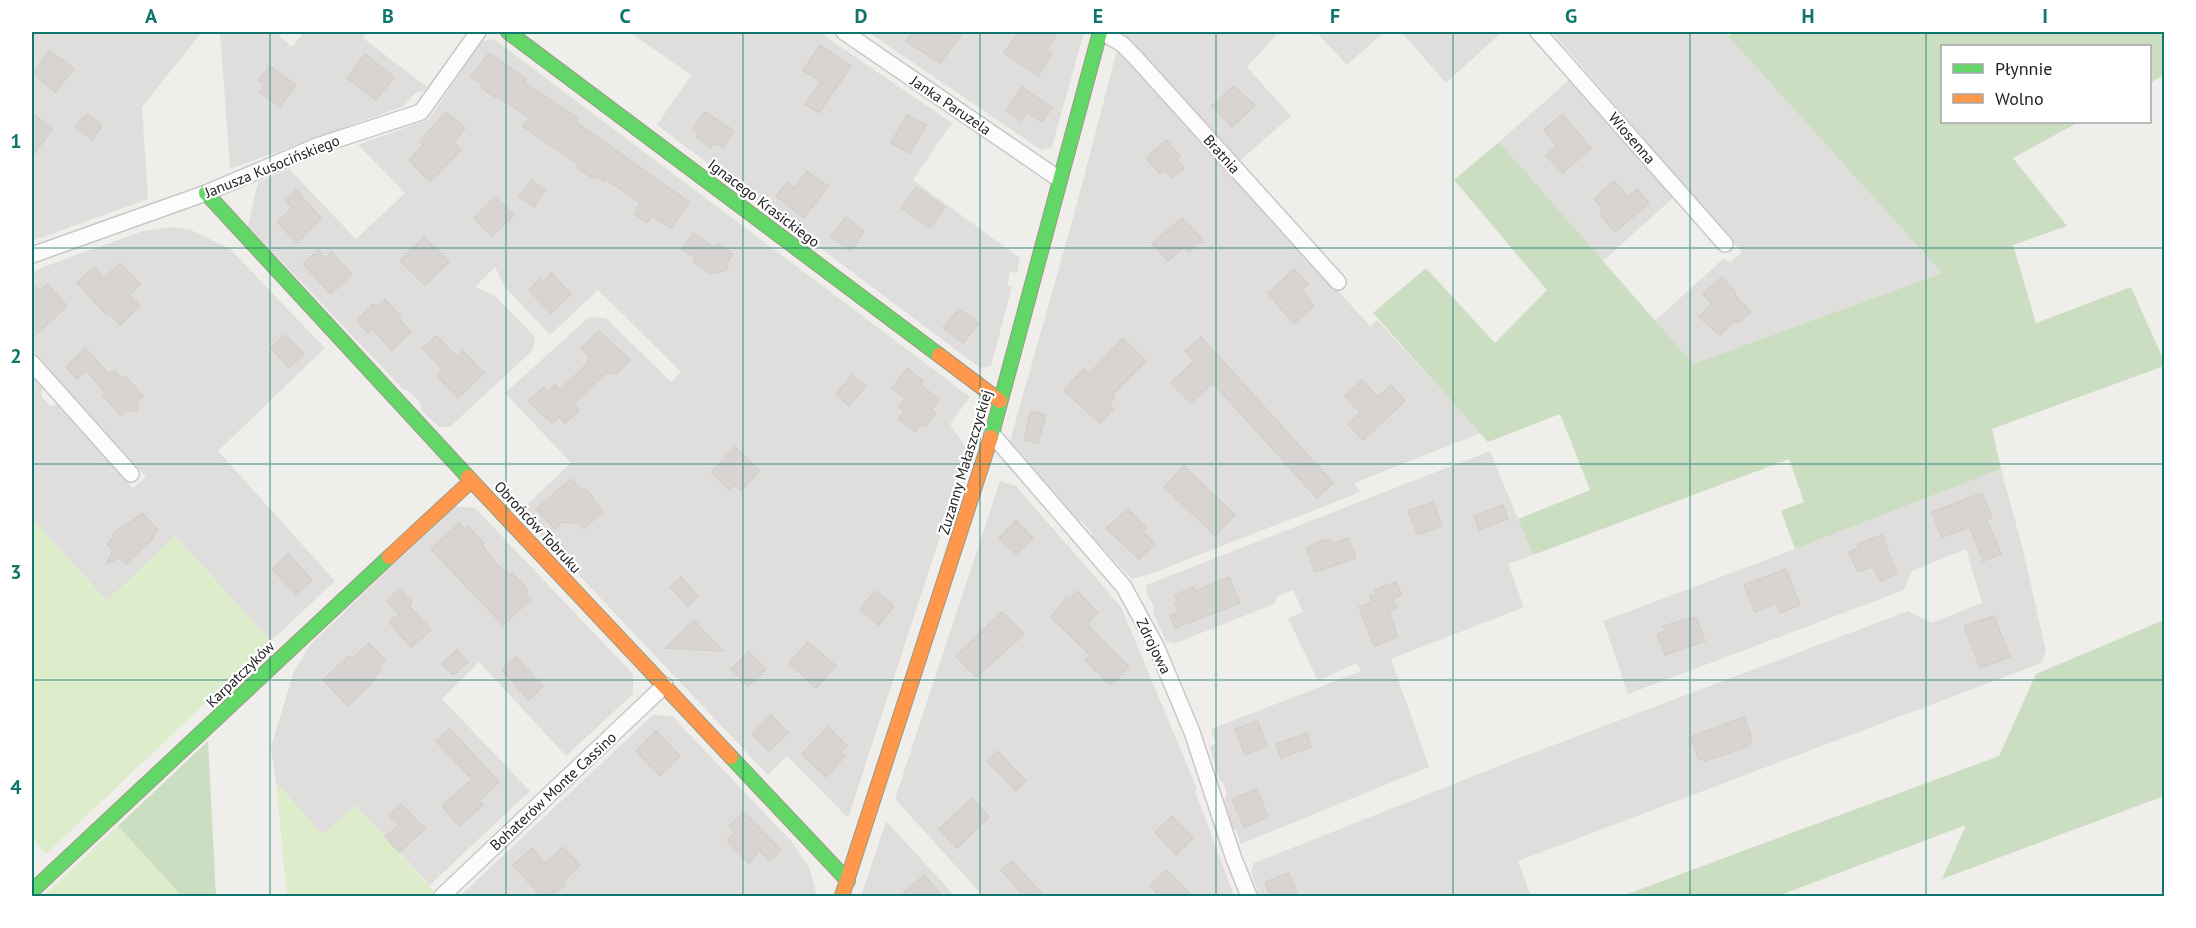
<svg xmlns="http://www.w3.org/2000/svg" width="2196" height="928" font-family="'PT Sans',sans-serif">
<rect width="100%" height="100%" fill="#f0eeeb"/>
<!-- residential -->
<path fill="#dfdedc" d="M32 32H39L44 35 47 32H202L142 107 148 199 32 241Z
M220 32H282L279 36 292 47 304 32H367L363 38 427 87 424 91 415 93 404 106 230 169Z
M629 32H819L952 123 913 180 1020 258 1017 273 1010 272 1007 285 1012 287 991 366 980 368 657 125 691 75Z
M868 32H1084L1052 147 1041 150Z
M1121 32H1279L1247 67 1291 116 1240 161 1234 159Z
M1316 32H1384L1347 65Z
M1401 32H1502L1446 83Z
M1552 32H1725L1942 273 1693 364 1655 321 1724 258 1730 263 1742 252Z
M494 39 970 397 950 424 968 451 848 818 787 756 768 775 519 512 571 463 505 393 589 317 606 318 671 382 681 372 598 290 550 335 505 287 495 267 475 287 494 295 535 337 533 350 450 427H439L421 410V404L409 391 404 390 248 226 258 182 289 169 356 239 405 193 358 145 429 119 482 41Z
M1117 50 1124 54 1183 120 1184 125 1194 136 1199 138 1370 326 1377 320 1481 433 1354 483 1361 492 1155 572 1132 579 1092 537V533L1082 521 1077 520 1010 441 1075 211Z
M1569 80 1674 197 1602 262 1499 142Z
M171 227 191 230 230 249 325 348 218 451 335 581 271 641 175 536 107 601 34 521 32 526V376L43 388 41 396 50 406 57 405 133 488 146 477 32 350V273L46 266 143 231Z
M1490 451 1533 555 1508 564 1524 607 1391 659 1429 767 1241 844 1236 830 1231 826 1224 801 1227 794 1223 782 1219 780 1210 747 1215 743 1211 729 1361 671 1357 663 1318 681 1288 618 1303 612 1293 590 1278 596 1274 604 1176 643 1166 641 1153 613 1154 606 1147 595 1146 585Z
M2001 469 2022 546 2046 651 2041 663 1518 861 1531 896H1259L1251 871 1254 863 1501 765 1908 611 1931 623 1982 603 1966 549 1912 571 1904 590 1628 694 1603 621 1795 549Z
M1000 481 1016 486 1121 607 1197 789 1195 791 1234 896H983L895 799Z
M455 506 475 508 633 674V694L566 756 479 662 442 699 530 791 430 885 355 805 323 835 276 783 271 747 294 671 311 644Z
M653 715 672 716 792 842 809 867 817 896H460Z
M886 821 955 896H861Z"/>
<!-- grass -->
<path fill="#ddeccb" d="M34 521 107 601 175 536 271 641 46 854 32 838V526Z
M276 783 323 835 355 805 436 893 433 896H287Z
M118 826 182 896H43Z"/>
<!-- forest -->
<path fill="#cbdec1" d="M1730 32H2164V75L2150 83V46H1942V122H2079L2013 158 2067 226 2013 245 2036 323 2131 287 2164 361V366L1992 429 2001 469 1795 549 1781 511 1804 502 1789 459 1533 555 1518 519 1590 490 1560 414 1488 442 1373 313 1426 268 1495 343 1547 290 1454 180 1499 142 1693 364 1942 273 1729 37Z
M2164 620V796L1942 879 1966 825 1778 896H1622L1999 756 2036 674Z
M208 741 216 896H182L118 826Z"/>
<!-- building -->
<path fill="#d7d4d2" stroke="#d3d0cc" stroke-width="1.5" d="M913 32H963L940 63 906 41Z
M1019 32H1058L1046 50 1052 54 1038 76 1004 53Z
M820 45 851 66 819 113 805 104 821 82 803 70Z
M50 51 74 69 55 92 32 73Z
M489 53 526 79 524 82 578 118 576 122 689 202 671 228 652 216 647 223 634 214 640 203 607 180 605 182 596 176 594 179 576 167 577 164 523 126 529 118 498 96 497 98 480 87 481 84 471 77Z
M365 54 394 77 376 100 347 78Z
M270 66 296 85 280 107 260 92 265 85 259 80Z
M1233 86 1255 105 1232 127 1212 106Z
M1022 87 1052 108 1042 122 1027 112 1021 121 1006 110Z
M446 112 465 128 454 142 461 150 430 182 409 160 423 145 420 141Z
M705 112 734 131 723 147 713 143 710 148 697 137 699 134 692 129Z
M32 113 52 129 32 157Z
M87 114 102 126 92 140 75 126Z
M1562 114 1591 148 1563 173 1546 155 1557 146 1544 130Z
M907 115 926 125 910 153 891 143Z
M1166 140 1180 156 1177 160 1184 168 1172 178 1165 170 1160 174 1146 158Z
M807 171 828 186 804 218 776 196 787 182 795 188Z
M531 180 545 190 534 207 519 197Z
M1614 181 1628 197 1637 189 1649 203 1615 232 1601 216V207L1594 199Z
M916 187 945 207 930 228 902 208Z
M296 190 321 218 297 243 277 222 292 208 286 200Z
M495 197 514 215 492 236 474 218Z
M846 217 864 232 850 251 831 236Z
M1182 218 1203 240 1189 252 1184 247 1168 261 1152 243Z
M693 233 715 248 718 244 733 254 727 263 728 270 710 274 693 262 696 259 682 249Z
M424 237 449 262 425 285 400 261Z
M318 250 326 258 331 252 352 274 331 294 303 264Z
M120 263 140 284 129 295 140 306 120 325 109 313 107 315 77 283 94 267 104 278Z
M1294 269 1308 284 1302 290 1314 306 1294 324 1268 293Z
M551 273 571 294 551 313 529 290 540 279 543 282Z
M1722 277 1736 293 1734 295 1751 312 1738 323 1735 320 1720 335 1699 317 1712 304 1703 294Z
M32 284 40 291 47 284 67 306 32 338Z
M385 299 401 317 399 319 411 332 392 350 372 329 368 333 357 321 373 304 377 307Z
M959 309 979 323 963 343 943 328Z
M599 331 630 360 617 373H606L573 404 579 411 565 423 559 417 552 423 528 401 544 387 548 392 555 385 560 390 589 362 587 360 590 358 581 348Z
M285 335 304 354 289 368 271 348Z
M437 336 457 357 463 351 484 373 458 398 438 377 443 370 422 348Z
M1201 337 1333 483 1317 498 1213 383 1191 403 1171 383 1194 361 1185 351Z
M1123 338 1146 361 1112 395 1115 397 1109 405 1113 409 1100 423 1064 391 1083 369 1089 374Z
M85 348 109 374 114 370 122 379 125 376 143 396 137 402 138 411H126L121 416 103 396 106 394 86 370 77 379 66 367Z
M907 368 923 381 920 385 939 399 931 410 936 413 925 427 921 424 915 432 898 419 904 411 899 407 905 398 892 388Z
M852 375 866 386 849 406 836 394Z
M1362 380 1378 397 1391 385 1405 401 1363 440 1348 424 1360 413 1345 396Z
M1031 411 1046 415 1038 443 1024 440Z
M735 447 760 471 741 490 735 484 729 490 711 472Z
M1184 466 1235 515 1215 535 1164 487Z
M571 479 581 489H585L593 497V500L603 511 584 529 578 523 562 522 555 529 536 509Z
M1982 493 1992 518 1987 520 2001 554 1983 561 1970 527 1942 537 1932 512Z
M1433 502 1442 526 1418 535 1408 511Z
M1503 505 1508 519 1479 530 1474 516Z
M1128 509 1146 528 1143 531 1155 544 1139 559 1106 528Z
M142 513 158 530 152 537 153 538 126 564 120 558 107 563 113 550 107 544 114 537 112 535 125 524 127 525Z
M1016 521 1033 538 1016 554 999 538Z
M459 523 465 529 468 527 484 543 482 545 496 564 510 575 512 573 528 590 525 593 531 599 503 625 431 549Z
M1882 535 1897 574 1880 581 1874 567 1857 571 1849 552 1859 548 1858 544Z
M1348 538 1356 558 1315 572 1306 548 1321 541 1330 539 1332 544Z
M288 554 312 580 296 594 272 569Z
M1786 569 1800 605 1780 613 1777 603 1755 612 1744 585Z
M681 577 698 596 688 606 670 587Z
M1229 577 1240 603 1175 628 1170 615 1178 612 1175 604 1178 603 1175 595 1194 587 1195 591Z
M1396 582 1402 595 1393 599 1397 608 1389 611 1398 637 1374 646 1359 607 1372 602 1370 596 1377 594 1375 590Z
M399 589 412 602 409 606 431 630 411 647 389 622 399 614 387 601Z
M875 591 894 606 879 625 860 610Z
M1077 591 1098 613 1087 624 1129 667 1110 685 1085 660 1090 655 1051 617 1067 597 1069 599Z
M1002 612 1024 634 976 677 956 656Z
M1994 616 2010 657 1980 668 1964 626Z
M1696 617 1705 641 1665 655 1657 634 1665 631 1663 626Z
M694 620 710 638 723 651 666 648Z
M808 642 836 666 816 688 789 663Z
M369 643 385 660 378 667 381 670 374 677 376 679 348 706 323 680 349 656 352 659Z
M457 650 468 662 453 675 442 664Z
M749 652 766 669 748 686 731 669Z
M516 657 543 686 529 700 502 670Z
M771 715 788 733 769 751 752 734Z
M1744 717 1752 739 1749 746 1705 761 1698 758 1691 737Z
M1258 721 1267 746 1245 755 1235 729Z
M828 727 847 746 840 752 845 756 826 777 802 754Z
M450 729 499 782 479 801 483 805 459 826 442 806 472 779 436 741Z
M656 731 680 756 660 776 636 751Z
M1307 733 1311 747 1281 758 1276 744Z
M997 751 1026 781 1016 791 987 761Z
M1257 789 1268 817 1244 827 1232 799Z
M972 798 989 817 957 848 939 829Z
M401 804 425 829 399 852 385 837 399 825 389 815Z
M744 812 781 850 770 861 759 850 749 864 727 840 735 832 729 826Z
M1172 816 1193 838 1176 855 1155 832Z
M563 847 580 865 562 882 565 885 551 897H542L513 865 532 848 545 864Z
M1012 861 1045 897H1025L1001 870Z
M1166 870 1193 897H1160L1150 886Z
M1289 873 1297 893 1289 897H1271L1265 882Z
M924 875 943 897H899Z"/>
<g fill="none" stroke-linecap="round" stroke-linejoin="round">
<!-- street casing -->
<g stroke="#c9c8c7" stroke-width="18">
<path id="street" d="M844 32 1059 179
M1102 32 1122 44 1135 57 1338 282
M1538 32 1725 244
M32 255 206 193 317 146 421 112 478 32
M32 363 131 474
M992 434 1124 587 1156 646 1192 732 1234 859 1249 896
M442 896 665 685"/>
</g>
<!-- fast casing -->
<g stroke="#999a82" stroke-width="16">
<path id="fast" d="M508 32 939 355
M206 193 468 477
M991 437 1100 32
M731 757 848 881
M32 891 389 557"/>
</g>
<!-- slow casing -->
<g stroke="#999a82" stroke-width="16">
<path id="slow" d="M939 355 1000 401
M468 477 731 757
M389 557 471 481
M842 896 991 437"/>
</g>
<!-- street -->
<use href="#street" stroke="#fdfcfc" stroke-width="15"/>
<!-- fast -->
<use href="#fast" stroke="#63d668" stroke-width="14"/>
<!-- slow -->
<use href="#slow" stroke="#ff974d" stroke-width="14"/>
</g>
<!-- grid -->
<path fill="none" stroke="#0f766e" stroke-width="1.5" stroke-opacity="0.55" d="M270 32V896M506 32V896M743 32V896M980 32V896M1216 32V896M1453 32V896M1690 32V896M1926 32V896M32 248H2164M32 464H2164M32 680H2164"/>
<g text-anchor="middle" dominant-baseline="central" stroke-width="4.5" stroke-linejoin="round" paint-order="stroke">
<!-- street labels -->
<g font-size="15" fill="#222" stroke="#fff">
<text transform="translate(951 105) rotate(34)">Janka Paruzela</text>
<text transform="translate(1632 138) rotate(49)">Wiosenna</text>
<text transform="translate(1222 154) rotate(48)">Bratnia</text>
<text transform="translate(272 166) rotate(-22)">Janusza Kusocińskiego</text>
<text transform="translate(764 203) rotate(37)">Ignacego Krasickiego</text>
<text transform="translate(965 462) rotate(-73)">Zuzanny Małaszczyckiej</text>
<text transform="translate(538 527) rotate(47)">Obrońców Tobruku</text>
<text transform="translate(1154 646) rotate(64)">Zdrojowa</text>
<text transform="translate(240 674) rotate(-44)">Karpatczyków</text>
<text transform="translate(553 791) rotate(-43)">Bohaterów Monte Cassino</text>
</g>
</g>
<!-- border -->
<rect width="2196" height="928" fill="none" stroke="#ffffff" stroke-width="66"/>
<!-- legend -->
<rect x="1941" y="45" width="210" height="78" fill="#ffffff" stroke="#a7a7a7" stroke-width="1.5"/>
<rect x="1953" y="64" width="30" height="9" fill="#63d668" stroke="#a7a7a7" stroke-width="1.5"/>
<text x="1995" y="75" font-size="18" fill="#222222">Płynnie</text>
<rect x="1953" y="94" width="30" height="9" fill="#ff974d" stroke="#a7a7a7" stroke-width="1.5"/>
<text x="1995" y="105" font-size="18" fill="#222222">Wolno</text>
<rect x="33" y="33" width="2130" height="862" fill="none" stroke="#0f766e" stroke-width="2"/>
<g font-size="20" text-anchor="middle" font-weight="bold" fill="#0f766e">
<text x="151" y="23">A</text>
<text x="388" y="23">B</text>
<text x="625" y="23">C</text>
<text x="861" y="23">D</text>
<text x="1098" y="23">E</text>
<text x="1335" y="23">F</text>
<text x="1571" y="23">G</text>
<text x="1808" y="23">H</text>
<text x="2045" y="23">I</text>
<text x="16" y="148">1</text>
<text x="16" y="363">2</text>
<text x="16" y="579">3</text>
<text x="16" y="794">4</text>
</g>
</svg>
